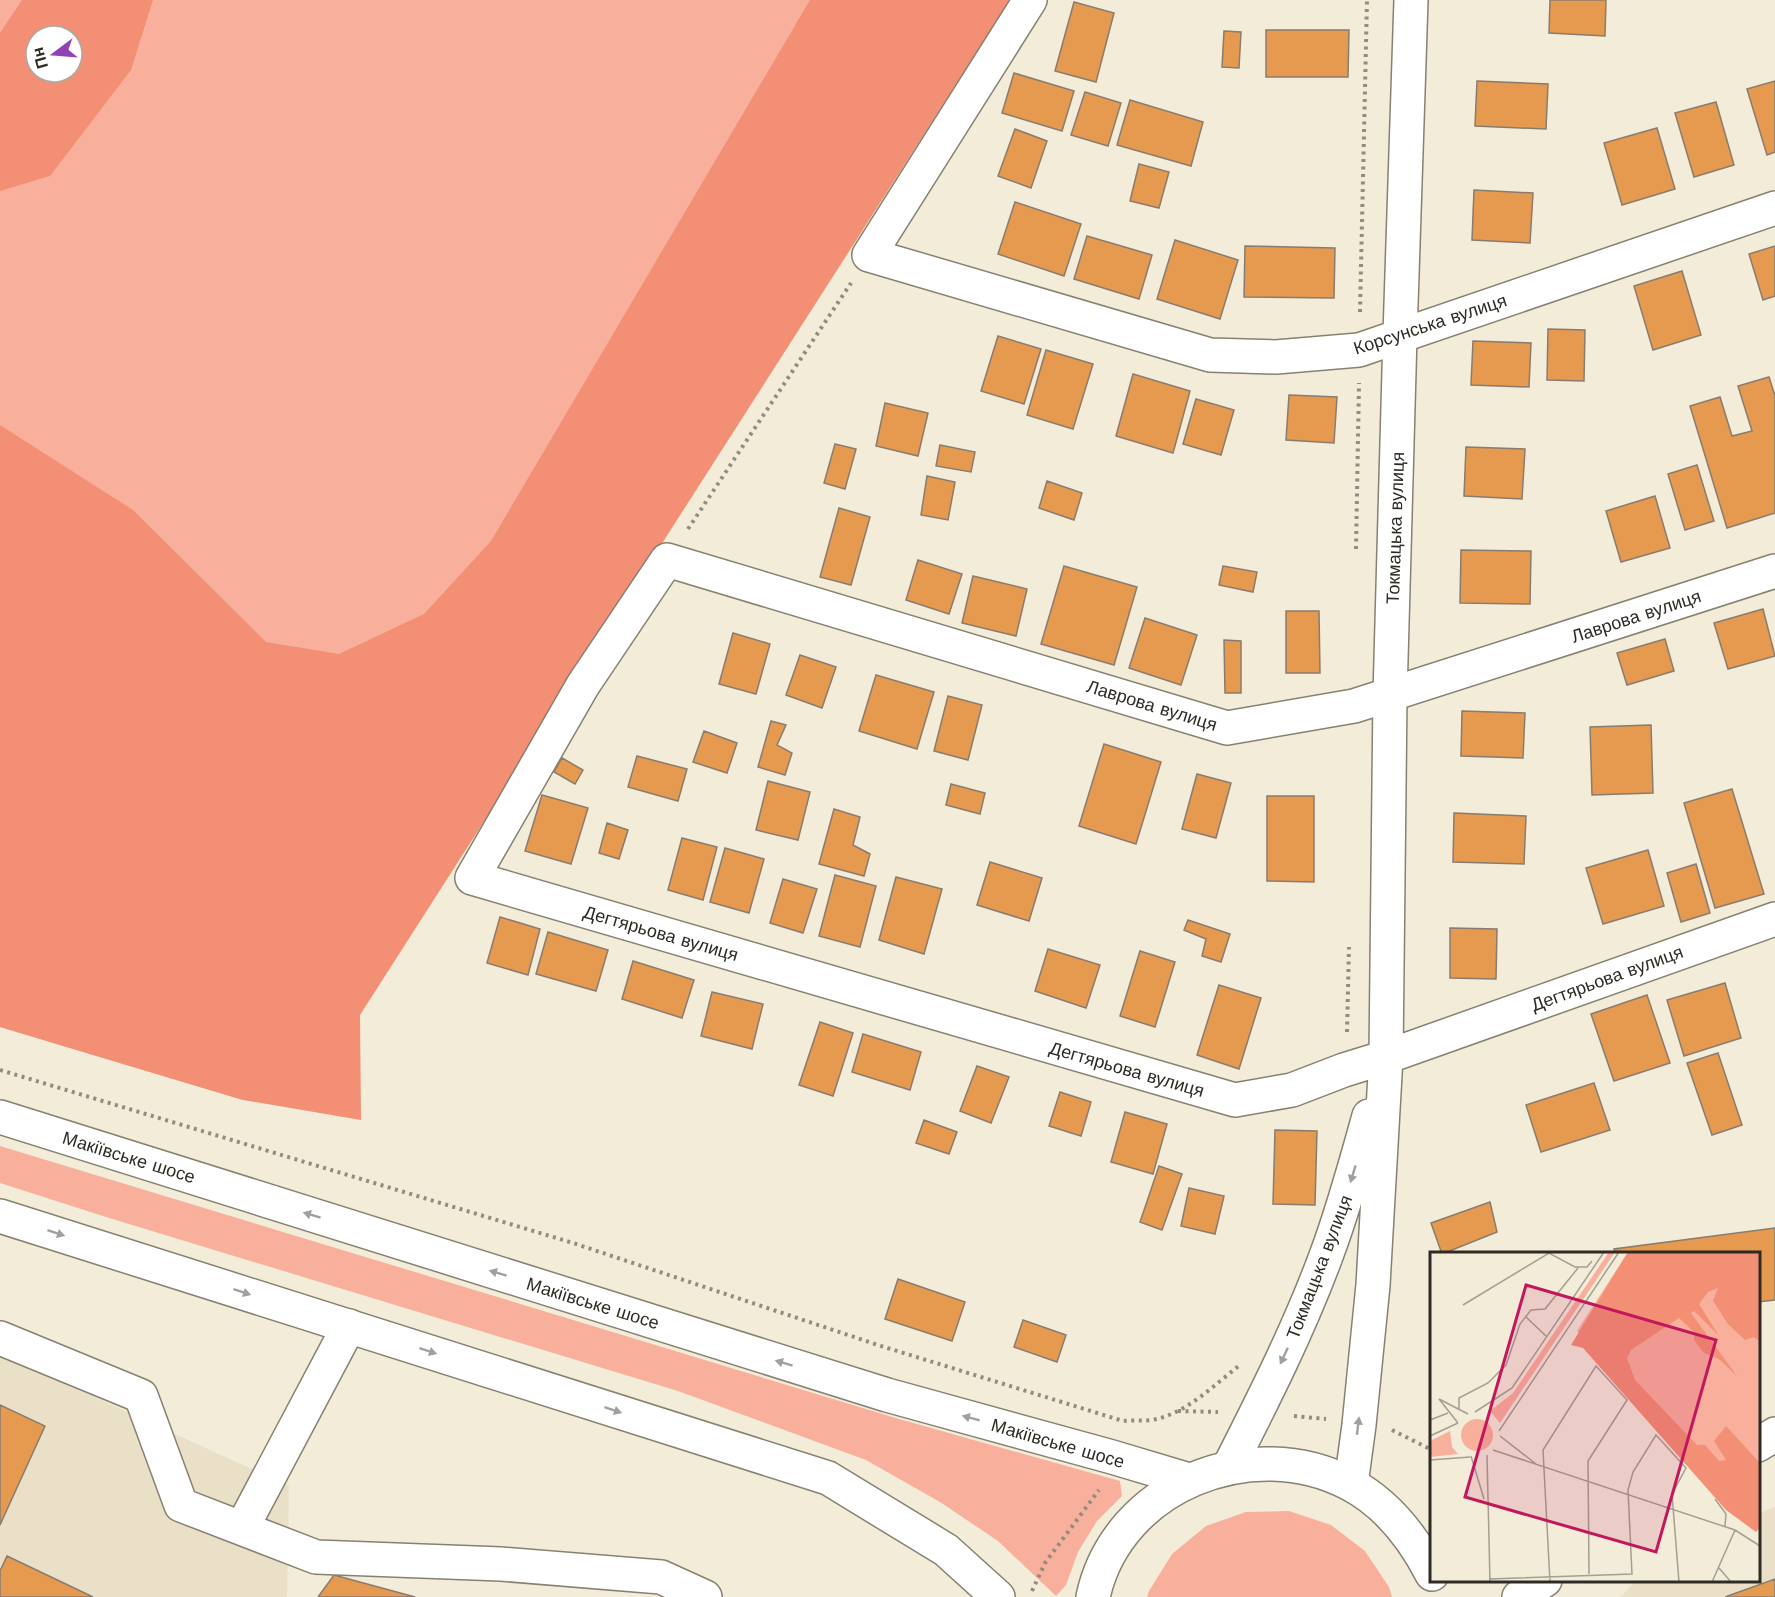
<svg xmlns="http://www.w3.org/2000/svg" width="1775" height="1597" font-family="'Work Sans',sans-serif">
<rect width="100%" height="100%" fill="#f2ecd9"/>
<!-- built -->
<path fill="#eae0c8" d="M0 1354 289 1486 287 1597H0Z
M1775 1507V1597H1621L1635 1581 1758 1580 1759 1513Z"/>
<!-- green -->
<path fill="#f8b09c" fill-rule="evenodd" d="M0 0H919L243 1100 0 1027ZM36 36H72V72H36Z
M0 1146 899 1419 1120 1481 1122 1496 1097 1521 1078 1552 1066 1585 1056 1596 998 1541 940 1502 866 1460 678 1391 106 1217 0 1183Z
M1289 1511 1331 1525 1365 1551 1389 1587 1392 1597H1147L1149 1591 1172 1554 1206 1526 1246 1512Z"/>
<!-- forest -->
<path fill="#f38f74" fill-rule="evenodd" d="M22 0H153L131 70 50 176 0 191V33ZM36 36H72V72H36Z
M810 0H1010L360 1015 361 1120 243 1100 0 1027V425L133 510 266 642 339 654 424 614 491 541Z"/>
<!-- building -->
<path fill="#e69a50" stroke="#8a7b6f" stroke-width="1.5" d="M1550 0H1606L1605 36 1549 33Z
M1074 2 1114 13 1096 82 1055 71Z
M1266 30H1349L1348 77H1266Z
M1224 31 1241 32 1239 68 1222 67Z
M1014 73 1074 91 1062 131 1002 113Z
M1477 81 1548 84 1546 129 1475 126Z
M1775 81V152L1767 155 1747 89Z
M1085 92 1121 103 1108 146 1071 135Z
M1130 100 1203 122 1191 166 1117 145Z
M1716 102 1734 165 1694 177 1675 113Z
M1657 128 1675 189 1622 205 1604 143Z
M1015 129 1047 141 1031 188 998 176Z
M1139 164 1169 172 1159 208 1130 201Z
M1474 190 1533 193 1530 243 1472 240Z
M1015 202 1081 224 1064 276 998 254Z
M1087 236 1152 255 1139 299 1074 279Z
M1175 240 1238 260 1220 319 1157 299Z
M1245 246 1335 248 1334 298 1244 297Z
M1775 246V296L1763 300 1749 254Z
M1682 271 1701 335 1653 350 1634 286Z
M1548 329 1585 330 1584 381 1547 380Z
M998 336 1041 349 1024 404 981 391Z
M1473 341 1531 343 1529 387 1471 385Z
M1046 350 1093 364 1073 429 1027 415Z
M1133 374 1190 391 1173 453 1116 436Z
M1769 377 1775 396V513L1727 528 1690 406 1720 397 1732 436 1752 431 1738 386Z
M1289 395 1337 397 1334 443 1286 440Z
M1196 399 1234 410 1221 455 1183 444Z
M885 403 928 413 918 456 876 446Z
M835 444 856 449 845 489 824 483Z
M940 445 975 452 971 472 936 466Z
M1466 447 1525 449 1522 499 1464 496Z
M1697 465 1714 521 1685 530 1668 474Z
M927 476 955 482 948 520 921 515Z
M1047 481 1082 493 1074 520 1039 508Z
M1655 496 1670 548 1621 562 1606 511Z
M839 508 870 517 851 585 820 577Z
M1461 550 1531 551 1530 604 1460 603Z
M918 560 962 574 949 614 906 600Z
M1064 566 1137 587 1114 665 1041 644Z
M1223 566 1257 572 1253 592 1219 585Z
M973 576 1027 589 1016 636 962 623Z
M1763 609 1775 656 1728 669 1714 623Z
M1286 611H1319L1320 673H1286Z
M1145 618 1197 635 1181 685 1129 668Z
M733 633 770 644 756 694 719 684Z
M1665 639 1674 671 1627 685 1617 653Z
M1224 640 1241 641V693H1225Z
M800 655 836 667 822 708 786 695Z
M876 675 934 692 917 749 859 731Z
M948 696 982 705 968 760 934 751Z
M1462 711 1525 713 1523 758 1461 756Z
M771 721 786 725 777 745 792 753 785 775 758 767Z
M1651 725 1653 793 1592 795 1590 727Z
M704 731 737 743 727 773 693 762Z
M1104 744 1161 762 1136 844 1079 826Z
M637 756 687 769 678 801 628 787Z
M562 758 583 770 575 784 554 772Z
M1197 774 1231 783 1216 838 1182 829Z
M768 781 810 792 798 840 756 830Z
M951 784 985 793 980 814 946 805Z
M1732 789 1764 894 1715 908 1684 803Z
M542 795 588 808 571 864 525 851Z
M1267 796H1314V882L1267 881Z
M834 809 860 817 853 845 870 854 864 876 819 864Z
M1454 813 1526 816 1524 864 1453 862Z
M607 823 628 830 619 859 599 853Z
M682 838 717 847 703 900 668 890Z
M725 848 764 859 749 913 710 902Z
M1648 850 1664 906 1603 924 1586 868Z
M990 862 1042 878 1029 921 977 905Z
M1696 864 1710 913 1681 922 1667 873Z
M835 875 876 886 860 947 819 936Z
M896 877 942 889 924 954 879 940Z
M783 879 817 889 803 933 770 923Z
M500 917 540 929 528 975 487 963Z
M1188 920 1230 934 1221 962 1202 956 1206 939 1184 930Z
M1450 928 1497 929 1496 979 1450 978Z
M548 932 608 950 596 991 536 974Z
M1048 949 1100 965 1086 1008 1035 991Z
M1140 951 1175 962 1155 1027 1120 1016Z
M633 961 694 980 682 1018 622 999Z
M1725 983 1741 1038 1684 1056 1667 1000Z
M1219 985 1261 998 1239 1069 1197 1055Z
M712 992 763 1004 752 1049 701 1036Z
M1647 995 1670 1063 1614 1081 1591 1014Z
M820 1022 853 1033 833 1096 799 1085Z
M863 1034 921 1052 910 1090 852 1072Z
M1718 1053 1742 1125 1712 1135 1687 1063Z
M977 1066 1009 1077 991 1123 960 1111Z
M1594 1083 1610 1130 1541 1152 1526 1105Z
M1060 1092 1091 1102 1081 1136 1049 1126Z
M1125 1112 1167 1124 1153 1174 1111 1162Z
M924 1120 957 1132 949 1154 916 1143Z
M1275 1130 1317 1131 1315 1205 1273 1204Z
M1159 1166 1182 1174 1162 1230 1140 1222Z
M1189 1188 1224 1196 1215 1234 1181 1226Z
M1490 1202 1497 1232 1442 1254 1431 1223Z
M1775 1228V1300L1758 1302V1254H1615L1614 1249Z
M898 1279 965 1302 952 1341 885 1319Z
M1023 1320 1066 1335 1057 1362 1014 1347Z
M0 1405 45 1426 0 1525Z
M7 1556 93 1597H0V1571Z
M334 1575 415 1597H318Z
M1775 1579V1597H1725Z"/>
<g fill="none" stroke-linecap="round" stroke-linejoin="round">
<!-- minor casing -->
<g stroke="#878170" stroke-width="36">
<path id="minor" d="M1030 0 869 255 1210 355 1276 357 1359 350 1775 208
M1775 571 1354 706 1227 728 667 560 583 685 472 878 1235 1100 1292 1090 1344 1070 1386 1057 1775 919
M0 1338 141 1396 181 1505 316 1557 501 1564 661 1577 705 1597
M1229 1467C1264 1398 1299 1329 1326 1256 1343 1211 1356 1163 1369 1116
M1351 1484 1359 1425 1373 1285 1386 1057 1390 695 1400 335 1411 0
M242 1528 349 1326"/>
</g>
<!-- major casing -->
<g stroke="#878170" stroke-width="36">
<path id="major" d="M0 1117 887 1395 1112 1457 1189 1480
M0 1216 828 1478 946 1550 998 1597
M1758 1445 1775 1434
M1093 1597C1117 1485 1253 1432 1350 1484 1388 1504 1413 1537 1432 1574
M1519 1597 1545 1580"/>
</g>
<!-- path -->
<path stroke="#908c7f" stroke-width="4" stroke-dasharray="3 4.5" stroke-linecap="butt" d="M1360 312 1367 0
M688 529 851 283
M1356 549 1359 383
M1347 1032 1349 947
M0 1070 573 1243 881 1346 1123 1421C1132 1420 1142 1421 1152 1420 1186 1414 1214 1385 1240 1365
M1178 1411 1218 1412
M1294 1416 1326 1419
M1392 1430 1432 1450
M1032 1591 1045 1563 1099 1490"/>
<!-- minor -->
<use href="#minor" stroke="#fff" stroke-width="33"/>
<!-- major -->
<use href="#major" stroke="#fff" stroke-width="33"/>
</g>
<!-- one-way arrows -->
<defs><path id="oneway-solid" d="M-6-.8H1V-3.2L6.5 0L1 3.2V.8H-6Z" transform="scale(1.5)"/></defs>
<g fill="#a1a09c">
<use href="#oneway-solid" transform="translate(1353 1174) rotate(107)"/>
<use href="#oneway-solid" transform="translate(312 1215) rotate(-163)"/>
<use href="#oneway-solid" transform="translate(56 1233) rotate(18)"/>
<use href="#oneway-solid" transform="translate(498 1273) rotate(-163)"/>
<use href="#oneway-solid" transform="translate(242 1292) rotate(18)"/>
<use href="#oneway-solid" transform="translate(428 1351) rotate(18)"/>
<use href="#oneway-solid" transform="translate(1284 1356) rotate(115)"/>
<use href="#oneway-solid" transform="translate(784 1363) rotate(-163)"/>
<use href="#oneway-solid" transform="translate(613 1410) rotate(18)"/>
<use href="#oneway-solid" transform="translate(971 1418) rotate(-165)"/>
<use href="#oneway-solid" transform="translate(1358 1426) rotate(-83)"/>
</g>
<g text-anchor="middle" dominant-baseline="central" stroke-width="4.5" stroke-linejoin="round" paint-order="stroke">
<!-- street labels -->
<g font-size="18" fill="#2e2b24" stroke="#fff">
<text transform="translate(1430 324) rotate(-18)">Корсунська вулиця</text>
<text transform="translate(1395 528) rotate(-88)">Токмацька вулиця</text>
<text transform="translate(1636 616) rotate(-18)">Лаврова вулиця</text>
<text transform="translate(1152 705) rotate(17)">Лаврова вулиця</text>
<text transform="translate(661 933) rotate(16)">Дегтярьова вулиця</text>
<text transform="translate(1607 978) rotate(-20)">Дегтярьова вулиця</text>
<text transform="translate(1127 1069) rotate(16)">Дегтярьова вулиця</text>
<text transform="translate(129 1157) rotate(17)">Макіївське шосе</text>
<text transform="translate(1319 1267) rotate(-69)">Токмацька вулиця</text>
<text transform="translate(593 1303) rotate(17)">Макіївське шосе</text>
<text transform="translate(1058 1443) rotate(16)">Макіївське шосе</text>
</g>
</g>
<!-- overview -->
<g transform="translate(1430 1252)">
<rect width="330" height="330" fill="#f2ecd9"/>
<path d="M179 0H185L70 171 60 159 83 141ZM198 0H330V280L147 79ZM31 183a16 16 0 1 1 32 0a16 16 0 1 1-32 0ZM20 179 22 195 28 202 0 205V189Z" fill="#f8b09c"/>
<path d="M198 0H330V90L324 85 315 88 298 72 283 49 288 36 278 40 269 52 289 84 264 59 261 61 307 124 289 107 274 101 264 88V80L249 66 201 98 197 106 205 128 267 193H275L289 209 296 208 284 189 296 174 330 211V275L326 280 296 258 153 96 141 93Z" fill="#f38f74"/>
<path fill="none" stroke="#a49f91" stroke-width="1.5" d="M33 53 119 1 145 15H157L162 9M96 65 116 84M29 157V146L58 131 76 113 90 72 101 58 115 57 148 16M45 160 82 136 174 0M0 168 18 161M28 171 9 147 38 162M69 179 189 0M0 184 28 171M70 184 106 212M63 198 305 278 330 294M57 203 60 330M41 204 54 247M0 208 40 205M285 247 296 262 295 274M289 316 301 330M59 327 202 322 198 238 203 220 226 183 256 216 242 242 249 330M120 330 113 198 166 114 197 148 158 209 159 322M282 330 305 278"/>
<path fill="#c2185b" fill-opacity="0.15" stroke="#c2185b" stroke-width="3" d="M96 33 286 88 226 300 35 245Z"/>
<rect width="330" height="330" fill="none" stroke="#2e2b24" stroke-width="3"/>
</g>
<!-- north arrow -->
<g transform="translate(54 54) rotate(254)"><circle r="28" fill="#ffffff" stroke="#abaaa7" stroke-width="1.5"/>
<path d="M0-4.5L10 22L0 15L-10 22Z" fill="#9143b4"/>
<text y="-9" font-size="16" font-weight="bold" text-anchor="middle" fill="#2e2b24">Пн</text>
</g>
</svg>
